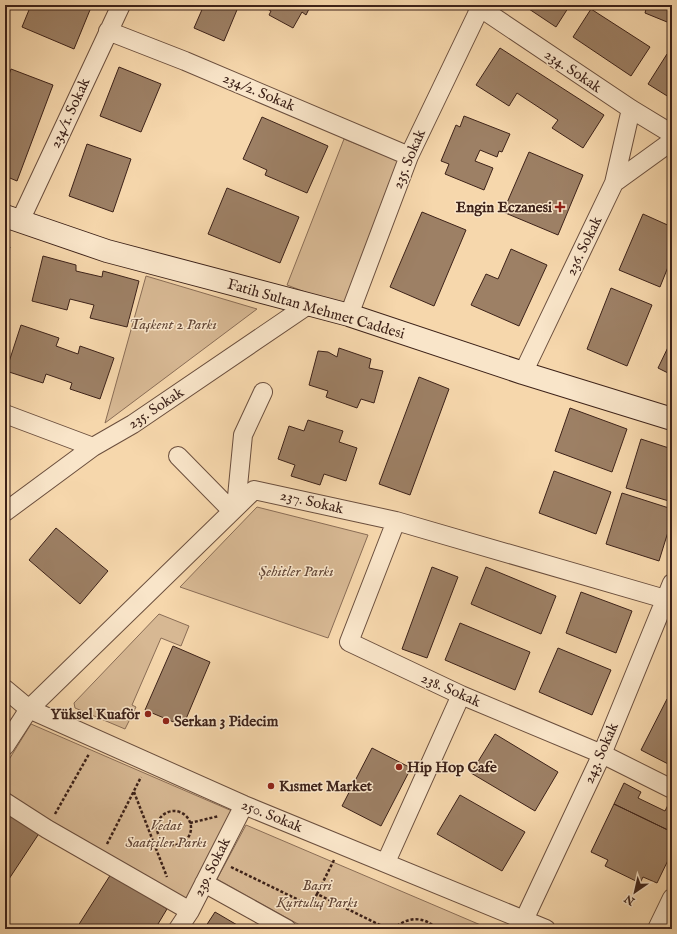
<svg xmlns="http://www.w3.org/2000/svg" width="677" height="934" font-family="'IM FELL English',serif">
<rect width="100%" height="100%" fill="#f6d7ac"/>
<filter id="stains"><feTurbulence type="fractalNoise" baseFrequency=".005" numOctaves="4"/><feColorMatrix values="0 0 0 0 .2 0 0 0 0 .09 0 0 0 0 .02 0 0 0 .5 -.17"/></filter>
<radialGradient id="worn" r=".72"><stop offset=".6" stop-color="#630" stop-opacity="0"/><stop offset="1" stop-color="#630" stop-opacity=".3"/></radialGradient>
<!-- green -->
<path fill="#d7b893" stroke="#8a6d56" d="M344 139 401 162 344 307 287 285Z
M146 276 257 309 105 423Z
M257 507 368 535 328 638 180 587Z
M159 614 189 626 181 646 161 638 132 705 136 707 125 729 75 708 74 703Z
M31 724 232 811 186 899 5 794V766Z
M246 825 490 929H307L217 879Z"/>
<!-- building -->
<path fill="#9d8065" stroke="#3d2219" d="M31 5H92L74 49 22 27Z
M204 5H239L224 41 194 28Z
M260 5H311L306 15 302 12 293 28 269 15 271 11Z
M523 5H570L556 27Z
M647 5H672V24L645 13Z
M591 9 650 47 631 76 573 37Z
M500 48 604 115 583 148 552 128 558 120 517 93 509 106 476 85Z
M667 54 672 58V99L648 84Z
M119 67 161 84 141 132 100 116Z
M11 69 53 85 17 181 5 176V86Z
M464 116 510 134 502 152 499 151 497 157 480 150 475 161 493 168 484 190 445 174 449 164 441 161 456 125 460 127Z
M262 117 328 146 307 193 265 175 267 170 243 159Z
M87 144 131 159 113 212 69 196Z
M529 152 583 175 558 235 503 212Z
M227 188 299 217 280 263 208 234Z
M422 212 466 230 434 306 390 287Z
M643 214 672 227V257L660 287 619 270Z
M5 245 10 247 5 262Z
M511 249 547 265 519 326 471 305 486 274 498 279Z
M43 256 76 265V271L102 277 103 271 139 281 127 327 90 318 94 305 70 299 67 310 32 301Z
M611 288 652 305 627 366 587 349Z
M21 325 59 338 56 346 78 354 80 346 114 358 100 399 70 389 72 383 46 374 43 383 6 371Z
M672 339V375L658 368Z
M339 348 371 359 369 368 383 371 374 403 361 399 357 408 326 397 328 391 309 385 318 351 328 352 337 357Z
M419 377 449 389 410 495 379 484Z
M570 408 627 429 612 472 555 451Z
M308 420 343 431 339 442 357 448 346 481 324 474 320 485 291 476 295 465 278 459 289 426 304 431Z
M641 439 672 449V502L626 488Z
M554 471 611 492 596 534 539 513Z
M622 493 672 509V519L659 561 606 544Z
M56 528 108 571 80 604 29 560Z
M432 567 458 577 427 658 402 649Z
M486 567 556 596 541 634 471 604Z
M581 592 632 611 616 653 566 633Z
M460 623 530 652 515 690 445 660Z
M173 646 210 662 183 726 145 710Z
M558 648 611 670 592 715 539 692Z
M667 699 672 701V766L641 750Z
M495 734 558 772 535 811 471 773Z
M372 748 411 768 381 826 342 806Z
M624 783 641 792 638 798 665 811 669 803 672 804V832L614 804Z
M460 795 525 832 502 871 437 834Z
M614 804 672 832V852L657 883 643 877 640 883 605 866 608 860 591 852Z
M5 809 40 832 5 885Z
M111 874 167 909 155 929H76Z
M215 912 244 929H204Z"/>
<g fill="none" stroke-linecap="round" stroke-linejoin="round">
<!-- street casing -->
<g stroke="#6b4f3e" stroke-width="20">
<path id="street" d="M476 5 631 109 672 134
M108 31 185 61 409 156
M614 183 631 109
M20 221 121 5
M349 315 409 156 480 8
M523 373 614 183 672 141
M5 414 93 447
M178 456 232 511
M236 507 243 435 263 392
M5 512 93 447 133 424 308 305
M396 521 349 642 461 695 602 754 672 789
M5 689 29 709 244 805 546 929
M5 746 29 709 254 490 396 521 672 601
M5 802 47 829 190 911
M386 862 461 695
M204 883 287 929
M524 920 602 754 672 583
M178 929 190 911 244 805
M657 929 672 898"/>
</g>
<!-- secondary casing -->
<g stroke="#3d2219" stroke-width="24">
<path id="secondary" d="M5 216 107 251 349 315 523 373 672 419"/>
</g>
<!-- path -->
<path stroke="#3d2219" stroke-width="2.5" stroke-dasharray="3 2" stroke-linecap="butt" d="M134 792 167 877
M157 828a17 17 0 1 1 34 0a17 17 0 1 1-34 0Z
M55 814 89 754
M190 823 219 816
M107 844 141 777
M231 867 311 906 317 894 388 929
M317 894 334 860
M393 929C407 917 423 915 437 929
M428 929 431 923"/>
<!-- street -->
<use href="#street" stroke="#f9e5c9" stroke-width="18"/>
<!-- secondary -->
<use href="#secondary" stroke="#f9e5c9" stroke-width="22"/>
</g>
<!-- markers -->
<g fill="#8f2418" stroke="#f9e5c9" stroke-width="1.5">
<path d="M558 201h4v4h4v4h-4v4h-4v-4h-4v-4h4z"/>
<circle cx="148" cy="714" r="4"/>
<circle cx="166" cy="721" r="4"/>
<circle cx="399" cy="767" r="4"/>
<circle cx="271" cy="786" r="4"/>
</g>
<g text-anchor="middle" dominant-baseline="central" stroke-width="3" stroke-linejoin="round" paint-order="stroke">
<!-- street labels -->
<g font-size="15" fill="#3d2219" stroke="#f9e5c9">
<text transform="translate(573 71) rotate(34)">234. Sokak</text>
<text transform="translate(259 92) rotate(23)">234/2. Sokak</text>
<text transform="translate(70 113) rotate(-65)">234/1. Sokak</text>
<text transform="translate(409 159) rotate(-67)">235. Sokak</text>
<text transform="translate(584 246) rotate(-64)">236. Sokak</text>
<text transform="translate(316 309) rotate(16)">Fatih Sultan Mehmet Caddesi</text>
<text transform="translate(156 408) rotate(-33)">235. Sokak</text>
<text transform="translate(312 502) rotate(13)">237. Sokak</text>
<text transform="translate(451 690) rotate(24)">238. Sokak</text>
<text transform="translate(601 753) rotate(-66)">243. Sokak</text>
<text transform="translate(272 816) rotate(22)">250. Sokak</text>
<text transform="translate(212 867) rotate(-63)">239. Sokak</text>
</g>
<!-- poi labels -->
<g font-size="15" font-weight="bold" fill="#3d2219" stroke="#f9e5c9" text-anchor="start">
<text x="552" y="207" text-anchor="end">Engin Eczanesi</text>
<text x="140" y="714" text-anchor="end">Yüksel Kuaför</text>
<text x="174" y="721">Serkan 3 Pidecim</text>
<text x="407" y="767">Hip Hop Cafe</text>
<text x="279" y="786">Kısmet Market</text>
</g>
<!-- park labels -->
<g font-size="15" font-style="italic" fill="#644838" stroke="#f9e5c9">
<text x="173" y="324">Taşkent 2 Parkı</text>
<text x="296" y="571">Şehitler Parkı</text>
<text x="166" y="825">Vedat<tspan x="166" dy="17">Saatçiler Parkı</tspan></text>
<text x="317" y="885">Basri<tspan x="317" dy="17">Kurtuluş Parkı</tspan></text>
</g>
</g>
<!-- margin -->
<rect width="677" height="934" fill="none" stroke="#f6d7ac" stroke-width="20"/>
<rect x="6" y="6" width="665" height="922" fill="none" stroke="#3d2219" stroke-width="2"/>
<rect x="10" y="10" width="657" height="914" fill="none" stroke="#3d2219"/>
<!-- north arrow -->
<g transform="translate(635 892) rotate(214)" stroke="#f9e5c9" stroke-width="3" paint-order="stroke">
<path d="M0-3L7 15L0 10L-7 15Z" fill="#3d2219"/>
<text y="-6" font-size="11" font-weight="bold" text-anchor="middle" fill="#3d2219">N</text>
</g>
<rect width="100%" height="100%" filter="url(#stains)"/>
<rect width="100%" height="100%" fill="url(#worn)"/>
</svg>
